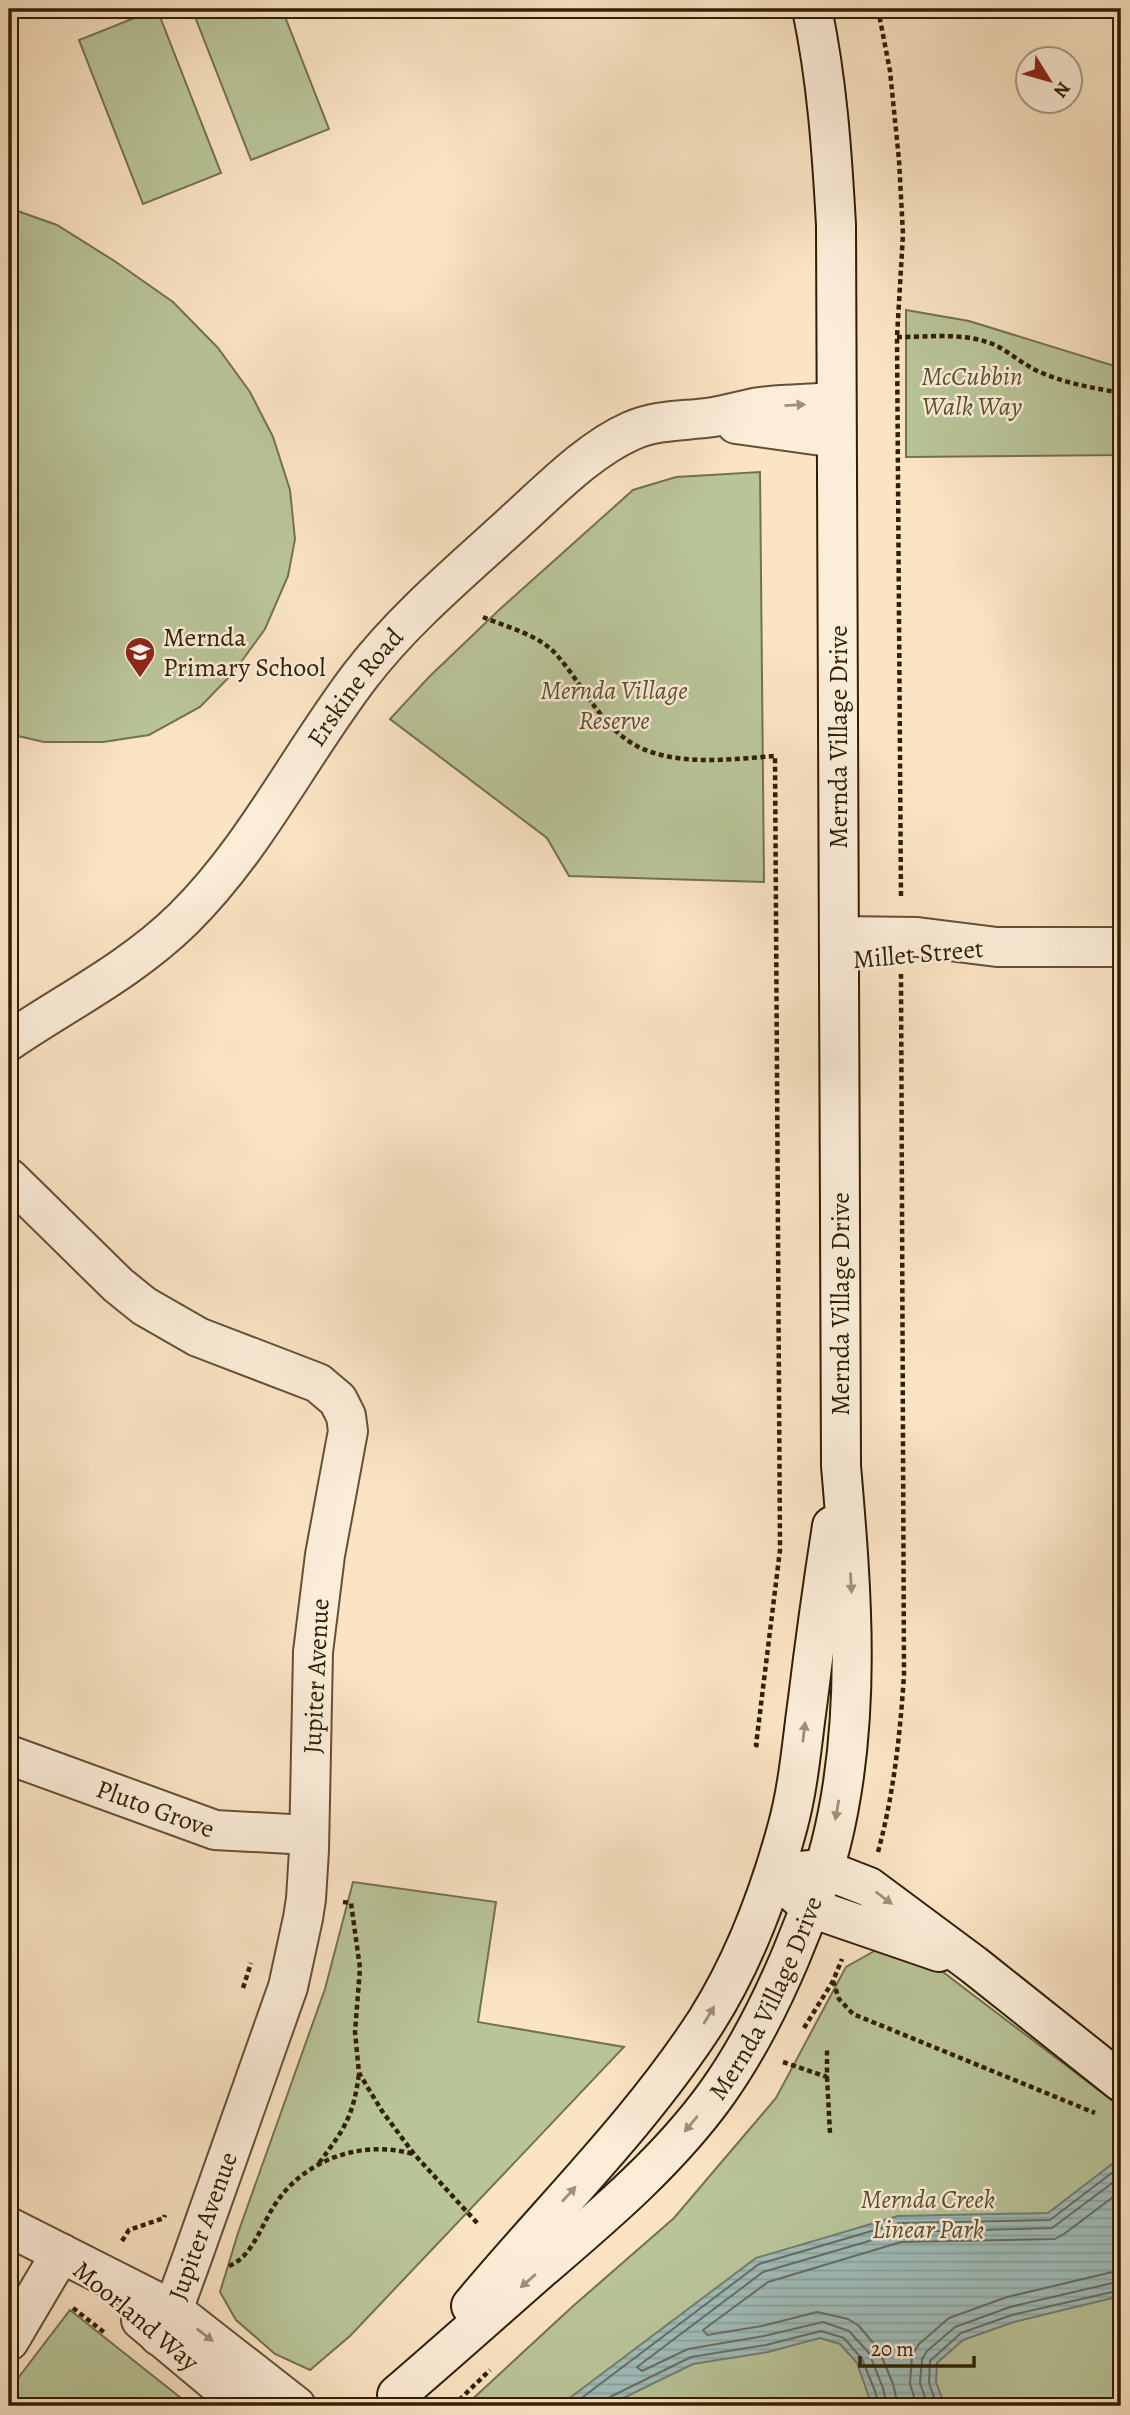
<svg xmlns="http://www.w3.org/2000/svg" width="1130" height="2415" font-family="Alegreya,serif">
<defs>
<pattern id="water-rules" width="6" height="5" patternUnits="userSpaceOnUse" patternTransform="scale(1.75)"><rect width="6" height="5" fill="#a0bdbb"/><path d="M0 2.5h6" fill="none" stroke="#8aa29f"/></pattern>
</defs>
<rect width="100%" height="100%" fill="#fbe4c4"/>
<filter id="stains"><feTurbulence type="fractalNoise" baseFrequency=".00286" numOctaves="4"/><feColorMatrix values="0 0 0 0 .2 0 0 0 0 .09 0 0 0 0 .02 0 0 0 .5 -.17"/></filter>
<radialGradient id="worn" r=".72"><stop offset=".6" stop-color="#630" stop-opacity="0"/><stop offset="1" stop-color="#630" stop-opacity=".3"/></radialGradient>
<!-- green -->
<path fill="#b9c599" stroke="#74724e" stroke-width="2" d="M157 9 221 173 143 204 79 40Z
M192 9H282L329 129 251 160Z
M9 208 57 225 116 262 173 302 218 348 250 392 273 437 290 490 295 539 288 576 265 629 233 673 200 707 149 735 103 742H44L9 734Z
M906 310 969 321 1121 368V455L906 457Z
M760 472 764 882 569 876 547 838 390 719 429 677 499 610 633 490 676 477Z
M353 1882 496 1902 478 2022 624 2047 350 2336 310 2370 275 2354 236 2320 220 2292 238 2233 325 1989Z
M878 1949 935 1966 1121 2107V2406H465L572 2307 674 2218 776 2098 846 1967Z
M70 2310 191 2406H9V2390Z"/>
<!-- water -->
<path fill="url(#water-rules)" stroke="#737e72" stroke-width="2" d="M1112 2164 1121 2165V2296L1014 2322 963 2340 937 2363 936 2382 945 2406H872L857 2363 840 2344 820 2338 768 2352 693 2364 607 2406H559L756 2258 898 2216 1048 2213Z"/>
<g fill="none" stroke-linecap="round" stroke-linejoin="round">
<!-- shore -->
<path stroke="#686e60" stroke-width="2" d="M571 2406 759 2264 899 2223 1050 2220 1113 2172H1121
M606 2406 610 2397 691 2357 766 2345 821 2331 844 2338 862 2359 875 2391 879 2406
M887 2406 883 2388 869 2353 849 2331 823 2322 764 2336 688 2349 642 2371 637 2367 763 2272 900 2232 1052 2228 1115 2181H1121
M898 2406 893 2384 879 2350 859 2326 848 2319 817 2312 762 2326 707 2335 703 2330 768 2282 901 2242 1055 2239 1064 2234 1121 2191
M917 2406 910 2384 912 2355 919 2344 949 2318 1007 2297 1121 2270
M928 2406 920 2383 922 2359 927 2351 955 2327 1010 2307 1121 2281
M937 2406 929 2383 930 2361 961 2333 1012 2315 1121 2290"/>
<!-- street casing -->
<g stroke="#635034" stroke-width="42">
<g id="street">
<path d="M736 424 836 438"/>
<path d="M839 936 917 937 997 947H1121"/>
<path id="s1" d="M9 1041C68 1001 131 970 183 919 255 848 299 756 360 676 405 617 465 568 519 518 551 489 590 449 631 431 656 420 680 421 706 418 724 416 742 410 760 407 785 404 811 404 836 402"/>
<path d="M9 1178 118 1285 144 1306 198 1337 318 1383 338 1400 346 1416 348 1431 325 1555 313 1652 309 1850 306 1899 303 1918 288 1987 192 2258 173 2310 159 2336"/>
<path id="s2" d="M9 1755 215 1830 309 1835"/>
<path d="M9 2227 173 2310 296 2406"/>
<path d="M141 2320 244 2406"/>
<path d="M9 2341 61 2253"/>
</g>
</g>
<!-- secondary casing -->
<g stroke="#301f04" stroke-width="42">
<g id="secondary">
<path d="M799 1871 823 1869 869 1887 974 1965 1121 2082"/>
<path d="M792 1891 811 1908 939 1952"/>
<path d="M471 2306C550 2211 640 2124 707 2020 744 1961 770 1892 788 1825 799 1784 802 1741 808 1699 815 1641 823 1584 832 1526"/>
<path id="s3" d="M397 2395C446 2353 494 2310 542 2268 604 2215 669 2160 717 2093 747 2051 770 2005 790 1958 805 1921 821 1883 831 1844 862 1720 852 1592 841 1466L836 225C832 152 827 80 812 9"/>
</g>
</g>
<!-- path -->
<path stroke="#301f04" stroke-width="4.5" stroke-dasharray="5 3.5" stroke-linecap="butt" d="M878 9 890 71 899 160 903 234 897 337 901 898
M897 337C929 337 965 332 995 345 1011 353 1025 366 1042 373 1068 384 1094 388 1121 393
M483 617C506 627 537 634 555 653 586 687 604 737 651 752 690 765 735 759 775 756L780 1550 756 1745 762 1746
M878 1852C894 1793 900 1735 904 1675L901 974
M343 1902 351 1903 360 1968 355 2032 359 2073 382 2111 414 2154 479 2225
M833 1981 839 1999 853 2014 1095 2113
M243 1988 251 1963
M804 2028 833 1981 842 1959
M783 2062 827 2077V2047
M827 2077 830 2133
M319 2163C345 2128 353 2117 359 2074
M122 2241 129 2230 164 2218 165 2215
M229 2266C252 2257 261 2226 274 2206 303 2160 361 2139 413 2154
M73 2308 105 2333
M453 2406 490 2370"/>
<!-- street -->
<use href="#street" stroke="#fcedd9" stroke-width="38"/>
<!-- secondary -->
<use href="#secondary" stroke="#fcedd9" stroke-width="38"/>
</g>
<!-- one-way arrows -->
<defs><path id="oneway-solid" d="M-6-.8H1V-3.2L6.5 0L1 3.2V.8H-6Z" transform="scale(1.75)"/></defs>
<g fill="#a09079">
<use href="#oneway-solid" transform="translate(795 405) rotate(-3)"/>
<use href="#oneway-solid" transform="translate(851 1583) rotate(87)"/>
<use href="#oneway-solid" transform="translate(804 1732) rotate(-83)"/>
<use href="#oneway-solid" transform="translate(837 1810) rotate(100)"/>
<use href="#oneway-solid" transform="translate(884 1898) rotate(37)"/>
<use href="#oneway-solid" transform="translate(709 2015) rotate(-59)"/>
<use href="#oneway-solid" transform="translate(691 2124) rotate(130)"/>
<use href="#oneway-solid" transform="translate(569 2194) rotate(-48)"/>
<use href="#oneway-solid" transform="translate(528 2281) rotate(139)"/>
<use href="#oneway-solid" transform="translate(205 2335) rotate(38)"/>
</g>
<!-- icons -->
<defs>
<g id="school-pin" transform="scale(1.575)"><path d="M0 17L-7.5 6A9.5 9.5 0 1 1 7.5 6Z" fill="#8f2418" stroke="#fcedd9"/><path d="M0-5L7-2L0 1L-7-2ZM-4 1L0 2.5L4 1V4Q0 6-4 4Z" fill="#fff"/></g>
</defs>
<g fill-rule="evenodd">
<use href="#school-pin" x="140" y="652"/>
</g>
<g text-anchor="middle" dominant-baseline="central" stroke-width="5" stroke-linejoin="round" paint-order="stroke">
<!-- park labels -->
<g font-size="26" font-style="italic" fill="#595131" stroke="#fcedd9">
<text x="972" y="376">McCubbin<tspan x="972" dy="30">Walk Way</tspan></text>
<text x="614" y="690">Mernda Village<tspan x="614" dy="30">Reserve</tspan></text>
<text x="928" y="2199">Mernda Creek<tspan x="928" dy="30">Linear Park</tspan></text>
</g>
<!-- poi labels -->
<g font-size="26" fill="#301f04" stroke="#fcedd9" text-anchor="start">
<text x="163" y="637">Mernda<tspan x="163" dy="30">Primary School</tspan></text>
</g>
<!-- street labels -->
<g font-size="26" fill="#301f04" stroke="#fcedd9">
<text stroke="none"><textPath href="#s1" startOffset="502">Erskine Road</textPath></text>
<text transform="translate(838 737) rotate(-90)">Mernda Village Drive</text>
<text transform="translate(918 954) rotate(-5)">Millet Street</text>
<text transform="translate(840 1304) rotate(-90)">Mernda Village Drive</text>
<text transform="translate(316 1676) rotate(-87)">Jupiter Avenue</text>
<text stroke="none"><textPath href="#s2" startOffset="156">Pluto Grove</textPath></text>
<text stroke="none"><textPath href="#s3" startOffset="548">Mernda Village Drive</textPath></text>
<text transform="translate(203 2226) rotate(-70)">Jupiter Avenue</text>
<text transform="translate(136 2316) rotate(40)">Moorland Way</text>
</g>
</g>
<!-- margin -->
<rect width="1130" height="2415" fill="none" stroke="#fbe4c4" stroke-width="35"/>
<rect x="10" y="10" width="1109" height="2394" fill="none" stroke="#301f04" stroke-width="3.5"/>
<rect x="18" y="18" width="1095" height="2380" fill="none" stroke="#301f04" stroke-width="2"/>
<!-- north arrow -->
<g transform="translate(1049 80) rotate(127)"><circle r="33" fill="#fcedd9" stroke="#aa9b84" stroke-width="2"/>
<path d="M0-5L12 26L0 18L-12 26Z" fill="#8f2418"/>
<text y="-10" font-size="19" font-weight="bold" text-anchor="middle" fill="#301f04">N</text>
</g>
<!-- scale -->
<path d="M860 2356v10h114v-10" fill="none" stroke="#301f04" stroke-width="3.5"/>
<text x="871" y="2356" font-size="21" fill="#301f04" stroke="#fcedd9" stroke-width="5" paint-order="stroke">20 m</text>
<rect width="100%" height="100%" filter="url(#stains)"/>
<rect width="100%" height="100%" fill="url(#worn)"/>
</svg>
